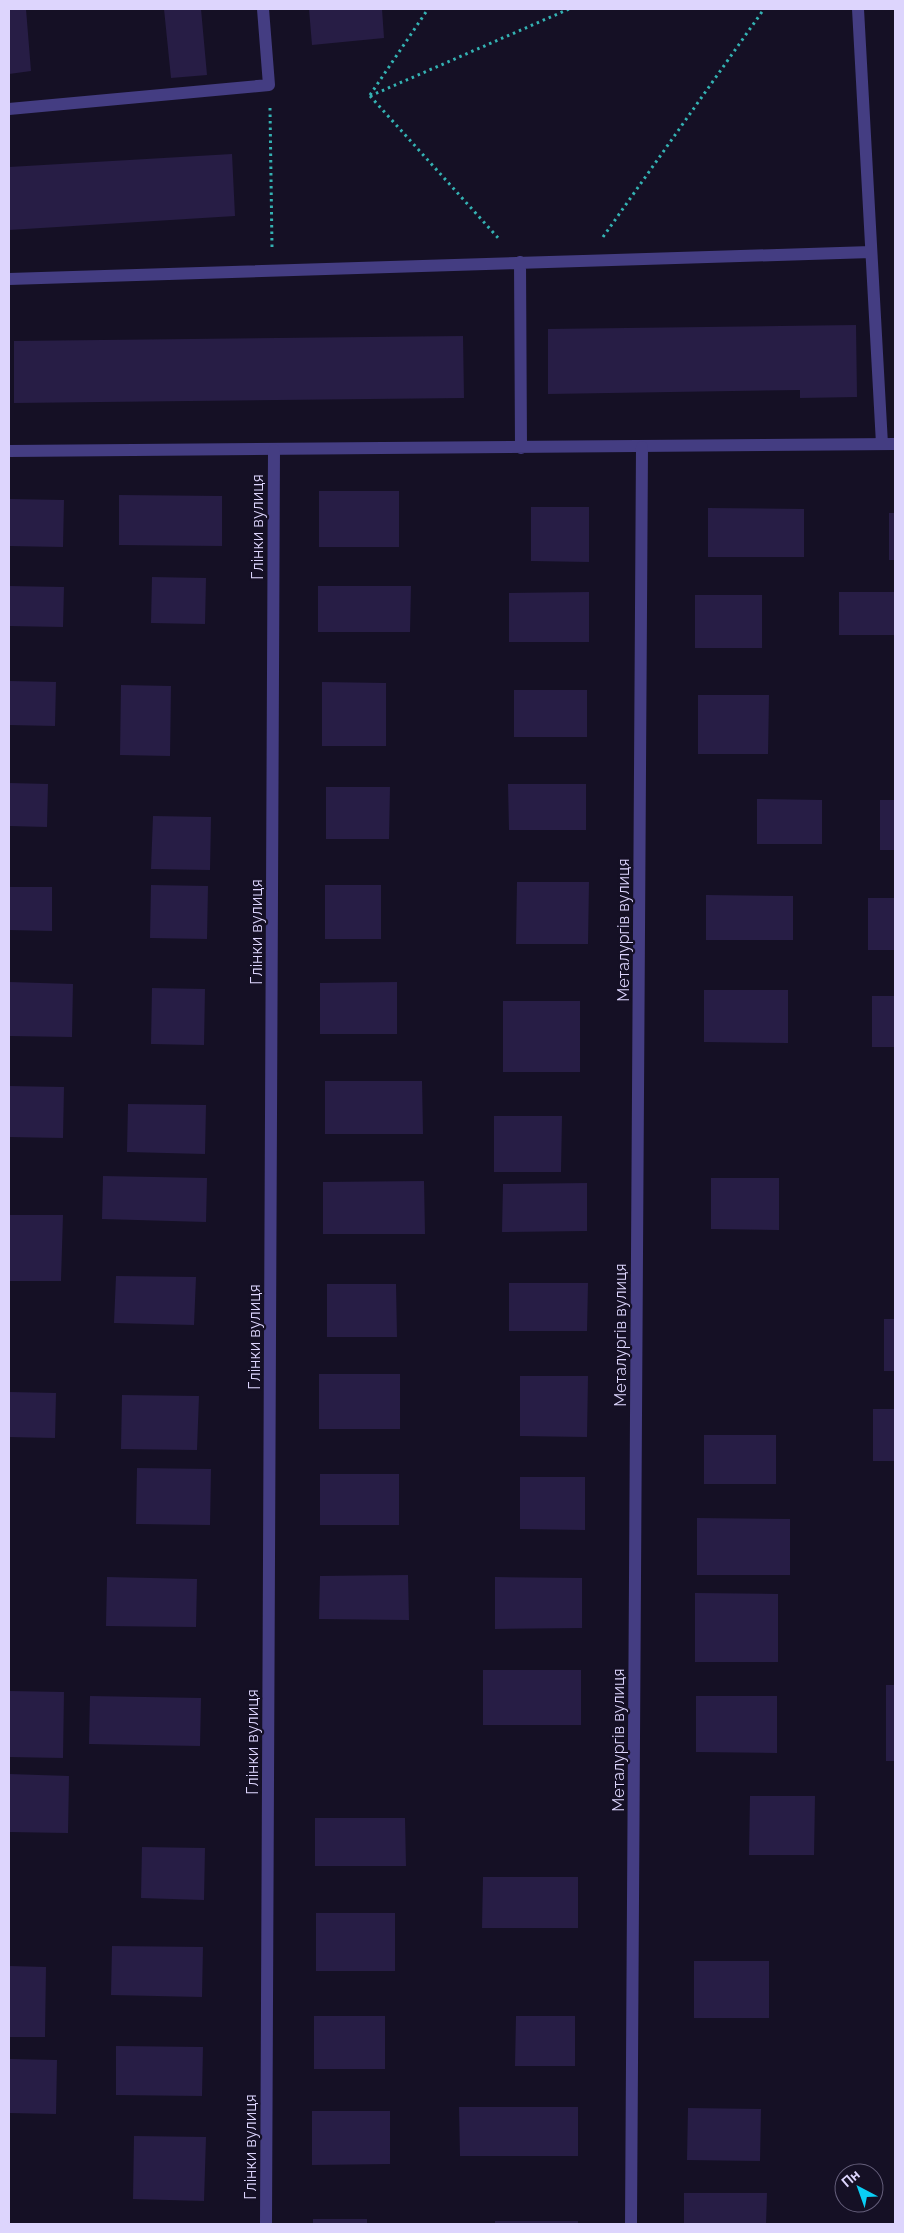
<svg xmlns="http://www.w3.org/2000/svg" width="904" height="2233" font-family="Raleway,sans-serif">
<rect width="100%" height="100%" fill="#151025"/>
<!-- building -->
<path fill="#271d45" d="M9 9H26L31 71 9 74Z
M164 9H201L207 75 171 78Z
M309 9H382L384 38 312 45Z
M232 154 235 216 9 230V167Z
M856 325 857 397 800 398V390L548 394V329Z
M463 336 464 398 14 403V341Z
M319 491H399V547H319Z
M119 495 222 496V546L119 545Z
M9 499 64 500 63 547 9 546Z
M531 507H589V562L531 561Z
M708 508 804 509V557H708Z
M889 513H895V560H889Z
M152 577 206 578 205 624 151 623Z
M9 586 64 587 63 627 9 626Z
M318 586H411L410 632H318Z
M589 592V642H509V593Z
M839 592H895V635H839Z
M695 595H762V648H695Z
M9 681 56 682 55 726 9 725Z
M322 682 386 683V746H322Z
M121 685 171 686 170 756 120 755Z
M514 690H587V737H514Z
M698 695H769L768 754H698Z
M9 783 48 784 47 827 9 826Z
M508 784H586V830H509Z
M326 787H390L389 839H326Z
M757 799 822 800V844H757Z
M880 800H895V850H880Z
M153 816 211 817 210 870 151 869Z
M517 882H589L588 944H516Z
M151 885 208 886 207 939 150 938Z
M325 885H381V939H325Z
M9 887H52V931L9 930Z
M706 895 793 896V940H706Z
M868 898H895V950H868Z
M9 982 73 984 72 1037 9 1036Z
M397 982V1034H320V983Z
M152 988 205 989 204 1045 151 1044Z
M704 990H788V1043L704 1042Z
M872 996H895V1047H872Z
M503 1001H580V1072H503Z
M325 1081H422L423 1134H325Z
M9 1086 64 1087 63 1138 9 1137Z
M128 1104 206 1105 205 1154 127 1152Z
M494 1116H562L561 1172H494Z
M103 1176 207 1178 206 1222 102 1219Z
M711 1178H779V1230L711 1229Z
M424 1181 425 1234H323V1182Z
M587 1183V1231L502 1232 503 1184Z
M9 1215H63L61 1281H9Z
M116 1276 196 1277 194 1325 114 1323Z
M509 1283H588L587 1331H509Z
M327 1284H396L397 1337H327Z
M884 1319H895V1371H884Z
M319 1374H400V1429H319Z
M520 1376H588L587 1437 520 1436Z
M9 1392 56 1393 55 1438 9 1437Z
M122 1395 199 1396 197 1450 121 1449Z
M873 1409H895V1461H873Z
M704 1435H776V1484H704Z
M137 1468 211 1469 210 1525 136 1524Z
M320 1474H399V1525H320Z
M520 1477H585V1530L520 1529Z
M697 1518 790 1519V1575H697Z
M408 1575 409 1620 319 1619 320 1576Z
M107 1577 197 1579 196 1627 106 1626Z
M495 1577 582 1578V1628L495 1629Z
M695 1593 778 1594V1662H695Z
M483 1670H581V1725H483Z
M886 1685H895V1761H886Z
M9 1691 64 1692 63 1758 9 1757Z
M90 1696 201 1698 200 1746 89 1744Z
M696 1696H777V1753L696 1752Z
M9 1774 69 1776 68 1833 9 1832Z
M750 1796H815L814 1855H749Z
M315 1818H405L406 1866H315Z
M142 1847 205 1848 204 1900 141 1898Z
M483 1877H578V1928H482Z
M316 1913H395V1971H316Z
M112 1946 203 1947 202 1997 111 1995Z
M694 1961H769V2018H694Z
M9 1966 46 1967 45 2037H9Z
M314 2016H385V2069H314Z
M516 2016H575V2066H515Z
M116 2046 203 2047 202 2096 116 2095Z
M9 2059 57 2060 56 2114 9 2113Z
M459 2107H578V2156H460Z
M688 2108 761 2109 760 2161 687 2160Z
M312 2111H390V2164L312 2165Z
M134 2136 206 2137 204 2201 133 2199Z
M684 2193H767L766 2224H684Z
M313 2219H367V2224H313Z
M495 2221H578V2224H495Z"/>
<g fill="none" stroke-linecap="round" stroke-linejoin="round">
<!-- path -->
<path stroke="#34b2b3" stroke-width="3" stroke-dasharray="2.5 4" stroke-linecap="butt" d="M370 95 428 9
M370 96 500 240
M370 96 569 9
M270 108 272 247
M603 237 764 9"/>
<!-- service -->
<path stroke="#443d82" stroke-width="12" d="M858 9 882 444
M9 109 269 85 263 9
M520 262 521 448
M9 279 871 252
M9 451 895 444"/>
<!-- minor -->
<path stroke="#443d82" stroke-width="12" d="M266 2224 274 450
M631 2224 642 447"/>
</g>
<g text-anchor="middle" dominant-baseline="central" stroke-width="4.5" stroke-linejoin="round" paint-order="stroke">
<!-- street labels -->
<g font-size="16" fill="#ddd5fd" stroke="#151025">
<text transform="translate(257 527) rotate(-90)">Глінки вулиця</text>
<text transform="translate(623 930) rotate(-90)">Металургів вулиця</text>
<text transform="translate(256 932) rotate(-90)">Глінки вулиця</text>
<text transform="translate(620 1335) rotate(-90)">Металургів вулиця</text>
<text transform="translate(254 1337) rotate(-90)">Глінки вулиця</text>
<text transform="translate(618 1740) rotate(-90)">Металургів вулиця</text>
<text transform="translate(252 1742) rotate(-90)">Глінки вулиця</text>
<text transform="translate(250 2147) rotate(-90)">Глінки вулиця</text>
</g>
</g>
<!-- border -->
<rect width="904" height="2233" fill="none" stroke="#ddd5fd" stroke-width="20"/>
<!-- north arrow -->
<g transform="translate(859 2188) rotate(319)"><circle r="24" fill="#151025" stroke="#655f7b"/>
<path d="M0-4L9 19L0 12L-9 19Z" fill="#0acff5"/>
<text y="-8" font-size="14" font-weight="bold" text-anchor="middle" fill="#ddd5fd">Пн</text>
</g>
</svg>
